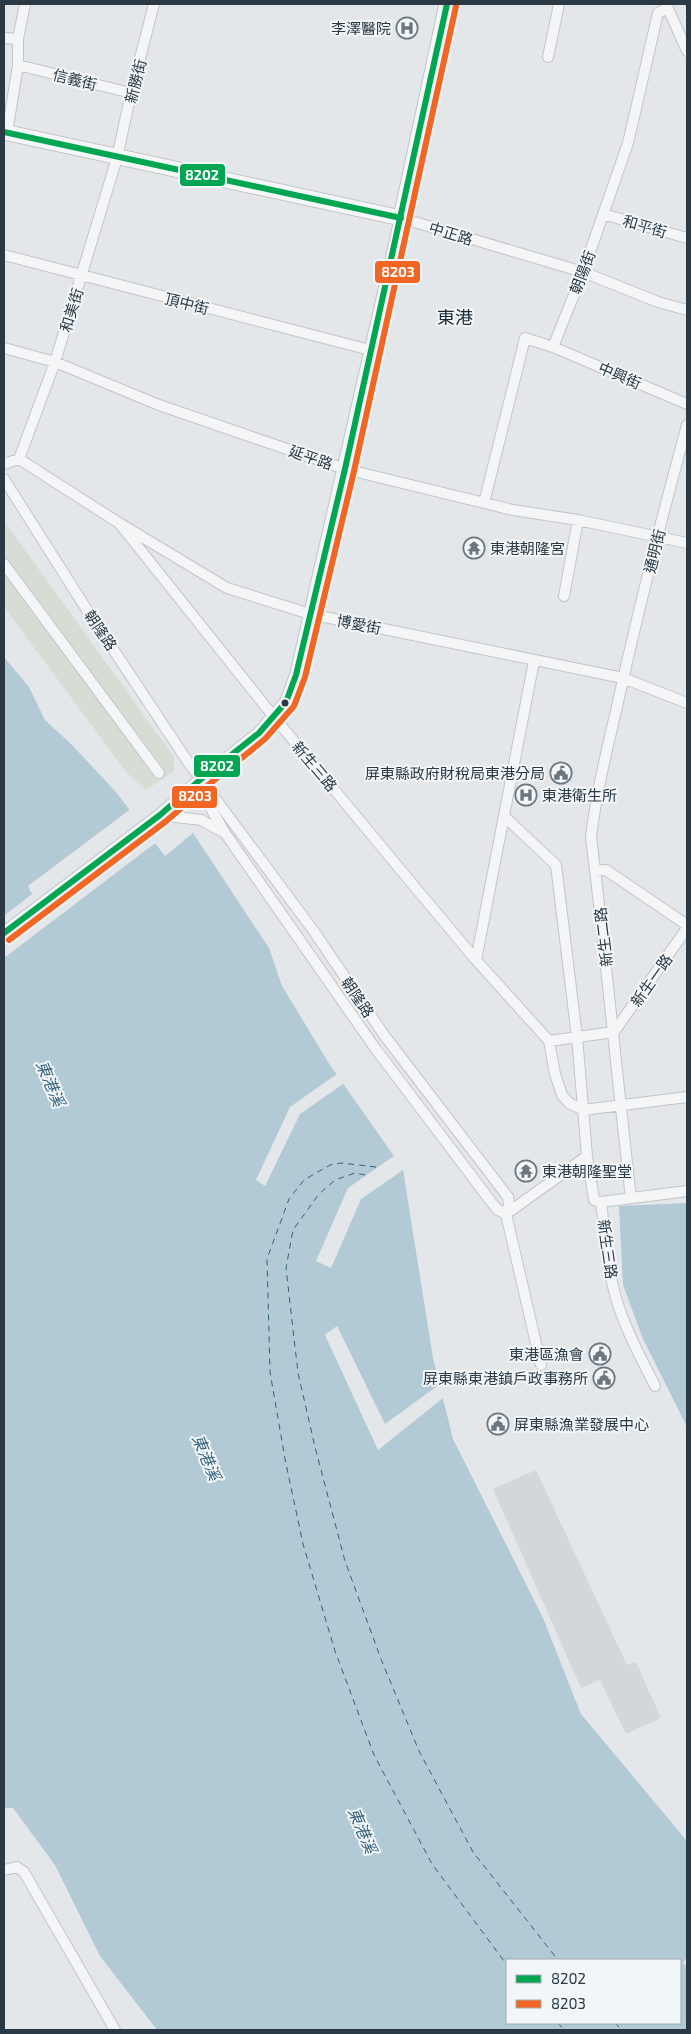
<svg xmlns="http://www.w3.org/2000/svg" width="691" height="2034" font-family="'Exo 2','Noto Sans TC',sans-serif">
<rect width="100%" height="100%" fill="#e4e7e9"/>
<!-- built -->
<path fill="#d2d7dc" d="M536 1470 627 1665 636 1662 661 1718 626 1734 600 1680 581 1688 493 1489Z"/>
<!-- green -->
<path fill="#d6ddd4" d="M4 521 174 757V771L146 790 127 773 4 607Z"/>
<!-- water -->
<path fill="#b2cad5" fill-rule="evenodd" d="M4 657 29 687 45 720 72 745 116 792 165 856 193 833 269 948 282 986 330 1065 394 1156 348 1188 316 1261 331 1268 361 1199 403 1170 433 1358 453 1439 543 1618 581 1714 687 1841V1957L683 1964 687 1966V2030H157L100 1956 55 1865 13 1808H4ZM507 1960H680V2023H507Z
M687 1203V1427L643 1339 623 1285 619 1206Z"/>
<!-- pier -->
<path fill="#e4e7e9" d="M132 808 158 842 150 847 4 958V916L32 894 28 886Z
M337 1074 343 1084 300 1114 265 1186 256 1180 290 1107Z
M337 1326 385 1424 440 1384 443 1398 378 1450 325 1335Z"/>
<g fill="none" stroke-linecap="round" stroke-linejoin="round">
<!-- stream -->
<path stroke="#b2cad5" stroke-width="3" d="M686 4 687 7"/>
<!-- ferry -->
<path stroke="#326079" stroke-width="1" stroke-dasharray="6 5" stroke-linecap="butt" d="M376 1167 341 1163 330 1165 304 1180 289 1199 267 1259 270 1372 285 1459 303 1544 335 1651 374 1755 432 1864 507 1965
M365 1175 355 1173 335 1180 319 1194 293 1230 286 1268 298 1373 315 1447 345 1561 381 1659 419 1751 473 1852 558 1960
M558 2023 564 2030
M615 2023 622 2030"/>
<!-- minor casing -->
<g stroke="#c2c5c7" stroke-width="12">
<path id="minor" d="M666 4 687 51
M4 38 18 39
M548 57 559 4
M18 65 131 93
M7 133 18 65V39L25 4
M603 214 687 238
M401 218 583 272 658 302 687 310
M4 255 370 350
M553 347 687 404
M4 348 55 362 159 405 345 469 513 510 578 520 687 543
M19 459 55 362 117 158 131 93 154 4
M4 464 19 459 119 523 227 588 310 614 623 678 687 703
M4 479 87 610 188 762 313 930 384 1035 508 1197 509 1205 506 1214 541 1365
M484 503 525 338 553 347 583 272 628 143 658 13 668 8
M119 523 274 717 404 874 476 960 549 1041 555 1074 562 1095 569 1103 583 1110 687 1097
M4 564 159 773
M564 596 578 520
M204 789 211 809 225 833 375 1048 492 1203 498 1210 506 1214
M160 815 201 820 225 833
M504 816 556 865 577 1037 587 1156 594 1200 601 1202 687 1191
M595 871 606 870 687 925
M476 960 534 661
M549 1041 614 1032 687 928
M631 1198C617 1078 606 957 591 837 596 795 606 753 616 711 637 615 661 520 687 425
M601 1202C605 1234 607 1267 616 1298 625 1329 641 1358 655 1386
M506 1214 587 1156
M4 1870 17 1867 24 1872 115 2030"/>
</g>
<!-- tertiary casing -->
<g stroke="#c2c5c7" stroke-width="14">
<path id="tertiary" d="M4 933 160 815 201 779 259 733 286 702 296 675C331 523 366 370 401 218"/>
</g>
<!-- secondary casing -->
<g stroke="#c2c5c7" stroke-width="17">
<path id="secondary" d="M4 132 401 218 447 4"/>
</g>
<!-- minor -->
<use href="#minor" stroke="#f3f5f6" stroke-width="10"/>
<!-- tertiary -->
<use href="#tertiary" stroke="#f3f5f6" stroke-width="12"/>
<!-- secondary -->
<use href="#secondary" stroke="#f7f7f7" stroke-width="15"/>
<!-- bus-1 casing -->
<g stroke="#f2f6f8" stroke-width="10">
<path id="bus-1" d="M4 132 401 218
M4 933 160 815 201 779 259 733 286 702 296 675 345 469 447 4"/>
</g>
<!-- bus-2 casing -->
<g stroke="#f2f6f8" stroke-width="10">
<path id="bus-2" d="M9 940 165 822 207 786 265 739 294 706 305 677 354 471 456 6"/>
</g>
<!-- bus-1 -->
<use href="#bus-1" stroke="#00a651" stroke-width="6"/>
<!-- bus-2 -->
<use href="#bus-2" stroke="#f26522" stroke-width="6"/>
</g>
<!-- icons -->
<defs>
<g id="hospital-ring" transform="scale(1.125)"><circle r="9.5" fill="#f2f6f8" stroke="#6b767e" stroke-width="1.5"/><path d="M-5-5h3v3.5h4V-5h3V5h-3V1.5h-4V5h-3Z" fill="#6b767e"/></g>
<g id="temple-ring" transform="scale(1.125)"><circle r="9.5" fill="#f2f6f8" stroke="#6b767e" stroke-width="1.5"/><path d="M0-6L5-2H3V0L6.5 2.5H4V6H1.5V3h-3V6H-4V2.5H-6.5L-3 0V-2H-5Z" fill="#6b767e"/></g>
<g id="civic-ring" transform="scale(1.125)"><circle r="9.5" fill="#f2f6f8" stroke="#6b767e" stroke-width="1.5"/><path d="M-.6-6.5H3V-4.5H.6V-3L4-1V1h2V6H-6V1h2V-1L-.6-3ZM-1.2 2.5V6h2.4V2.5Z" fill="#6b767e"/></g>
</defs>
<g fill-rule="evenodd">
<use href="#hospital-ring" x="407" y="28"/>
<use href="#temple-ring" x="474" y="548"/>
<use href="#civic-ring" x="561" y="773"/>
<use href="#hospital-ring" x="526" y="795"/>
<use href="#temple-ring" x="526" y="1171"/>
<use href="#civic-ring" x="600" y="1354"/>
<use href="#civic-ring" x="604" y="1378"/>
<use href="#civic-ring" x="498" y="1424"/>
</g>
<!-- markers -->
<circle fill="#2a3944" stroke="#f2f6f8" stroke-width="2" cx="285" cy="703" r="4.5"/>
<g text-anchor="middle" dominant-baseline="central" stroke-width="4" stroke-linejoin="round" paint-order="stroke">
<!-- poi labels -->
<g font-size="15" fill="#2a3944" stroke="#f2f6f8" text-anchor="end">
<text x="391" y="28">李澤醫院</text>
<text x="490" y="548" text-anchor="start">東港朝隆宮</text>
<text x="545" y="773">屏東縣政府財稅局東港分局</text>
<text x="542" y="795" text-anchor="start">東港衛生所</text>
<text x="542" y="1171" text-anchor="start">東港朝隆聖堂</text>
<text x="584" y="1354">東港區漁會</text>
<text x="588" y="1378">屏東縣東港鎮戶政事務所</text>
<text x="514" y="1424" text-anchor="start">屏東縣漁業發展中心</text>
</g>
<!-- street labels -->
<g font-size="15" fill="#2a3944" stroke="#f2f6f8">
<text transform="translate(75 79) rotate(14)">信義街</text>
<text transform="translate(135 81) rotate(-76)">新勝街</text>
<text transform="translate(645 226) rotate(16)">和平街</text>
<text transform="translate(451 233) rotate(17)">中正路</text>
<text transform="translate(582 272) rotate(-69)">朝陽街</text>
<text transform="translate(187 303) rotate(14)">頂中街</text>
<text transform="translate(71 310) rotate(-73)">和美街</text>
<text transform="translate(620 375) rotate(23)">中興街</text>
<text transform="translate(311 457) rotate(19)">延平路</text>
<text transform="translate(654 551) rotate(-76)">通明街</text>
<text transform="translate(359 624) rotate(11)">博愛街</text>
<text transform="translate(101 630) rotate(56)">朝隆路</text>
<text transform="translate(315 766) rotate(50)">新生三路</text>
<text transform="translate(603 937) rotate(-97)">新生二路</text>
<text transform="translate(651 980) rotate(-55)">新生一路</text>
<text transform="translate(358 997) rotate(56)">朝隆路</text>
<text transform="translate(608 1249) rotate(82)">新生三路</text>
</g>
<!-- water labels -->
<g font-size="16" font-style="italic" fill="#326079" stroke="#f2f6f8">
<text transform="translate(51 1083) rotate(67)">東港溪</text>
<text transform="translate(207 1457) rotate(67)">東港溪</text>
<text transform="translate(363 1830) rotate(67)">東港溪</text>
</g>
<!-- quarter labels -->
<g font-size="18" fill="#1c2935" stroke="#f2f6f8">
<text x="455" y="317">東港</text>
</g>
</g>
<g stroke="#f2f6f8" stroke-width="2">
<rect x="179" y="163" width="47" height="24" rx="5" fill="#00a651"/>
<rect x="374" y="260" width="47" height="24" rx="5" fill="#f26522"/>
<rect x="193" y="754" width="48" height="24" rx="5" fill="#00a651"/>
<rect x="171" y="785" width="47" height="24" rx="5" fill="#f26522"/>
</g>
<g font-size="14" text-anchor="middle" font-weight="bold" fill="#fff">
<text x="202" y="180">8202</text>
<text x="398" y="277">8203</text>
<text x="217" y="771">8202</text>
<text x="195" y="801">8203</text>
</g>
<!-- border -->
<rect width="691" height="2034" fill="none" stroke="#2a3944" stroke-width="10"/>
<!-- legend -->
<rect x="506" y="1959" width="175" height="65" fill="#f2f6f8" stroke="#a2aab0"/>
<rect x="516" y="1975" width="25" height="8" fill="#00a651" stroke="#a2aab0"/>
<text x="551" y="1984" font-size="15" fill="#2a3944">8202</text>
<rect x="516" y="2000" width="25" height="8" fill="#f26522" stroke="#a2aab0"/>
<text x="551" y="2009" font-size="15" fill="#2a3944">8203</text>
</svg>
